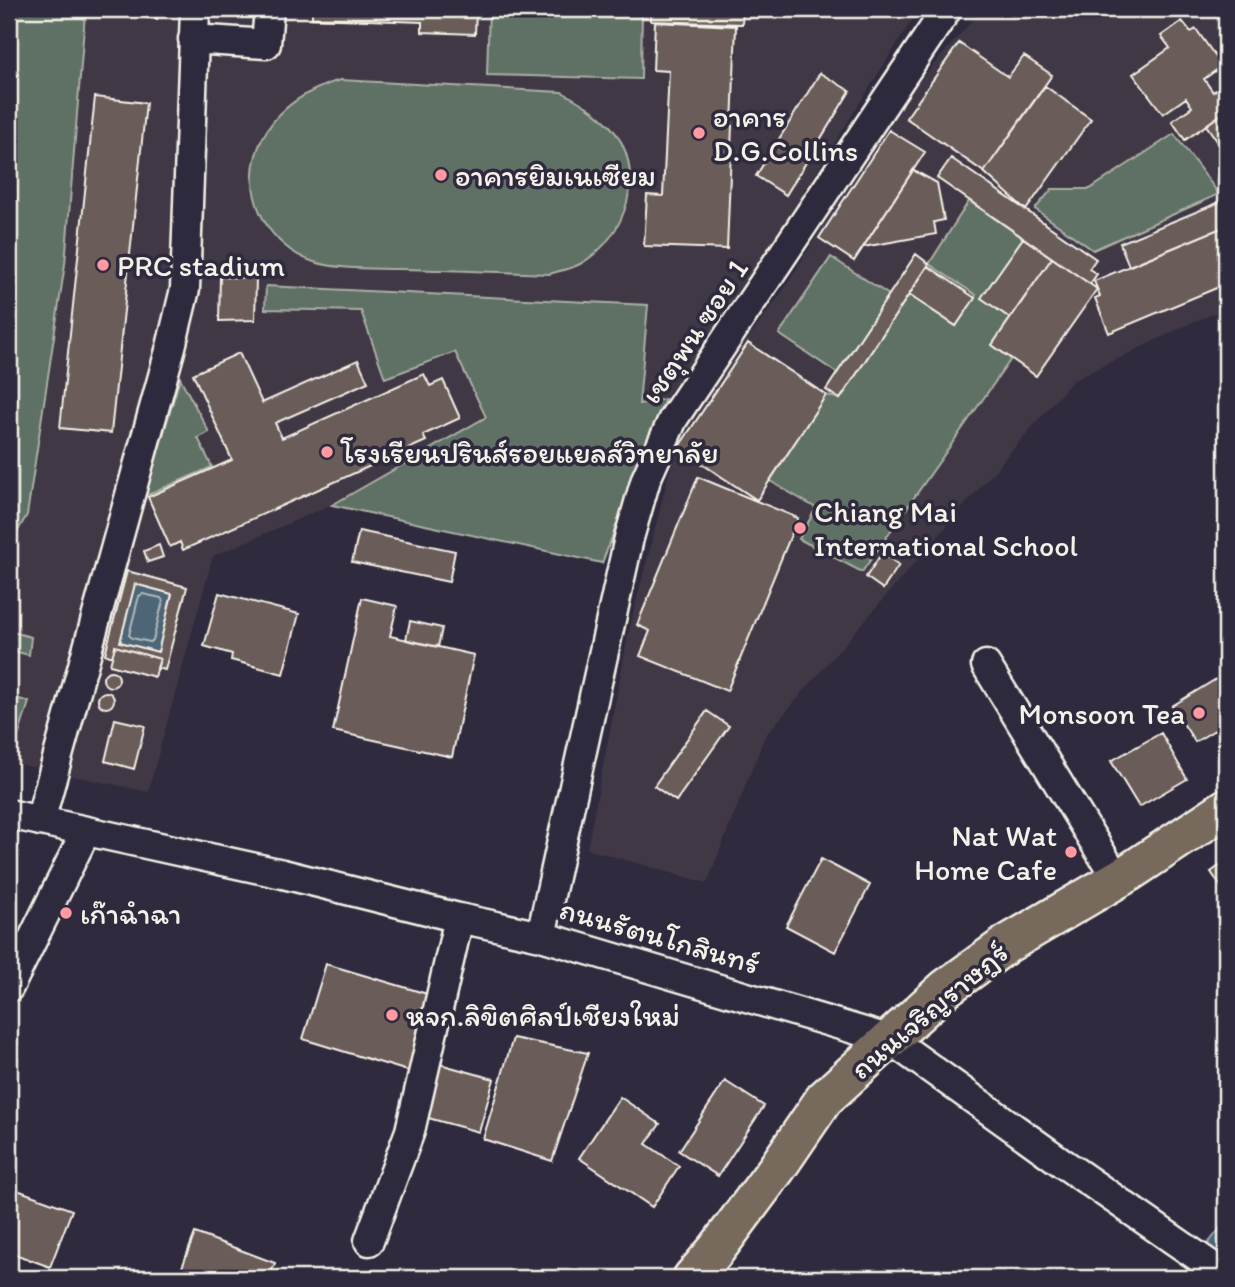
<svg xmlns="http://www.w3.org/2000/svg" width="1235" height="1287" font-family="Itim,'Playpen Sans Thai',sans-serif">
<rect width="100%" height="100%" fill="#2f2a3d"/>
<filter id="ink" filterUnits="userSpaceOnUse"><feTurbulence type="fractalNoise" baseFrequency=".0143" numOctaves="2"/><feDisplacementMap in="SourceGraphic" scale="14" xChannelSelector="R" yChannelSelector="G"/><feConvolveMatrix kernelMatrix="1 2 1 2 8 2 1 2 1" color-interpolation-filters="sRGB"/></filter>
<g filter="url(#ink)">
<!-- built -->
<path fill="#413945" d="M9 9H919L734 303 665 399 602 563 331 505 213 556 148 792 9 762Z
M982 9H1226V309L1193 322 1072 381 765 736 707 883 587 849 630 626 680 431 783 291 890 115Z"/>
<!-- green -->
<path fill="#5f6f65" stroke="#aab0a6" stroke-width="2" d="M9 9H83L85 14 65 264 27 515 9 546Z
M489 9H642L641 79 487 75Z
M340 80 562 92C580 102 596 111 610 126 649 169 627 238 580 264 571 269 559 271 549 274 499 272 449 270 399 269 372 268 341 270 314 262 270 248 243 199 256 155 268 114 301 92 340 80Z
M1174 134 1219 194 1093 250 1035 209 1052 189H1090Z
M969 201 1023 238 982 298 1010 318 992 345 1011 359 862 572 799 539 816 508 770 481 826 395 840 399 909 295 956 326 976 295 929 264Z
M831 257 889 295 837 373 779 334Z
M266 286 648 305 639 404 665 399 602 563 332 505 486 417 455 352 385 378 361 311 265 309Z
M180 378 209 432 198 438 212 467 145 496Z
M9 631 31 637 29 655 9 650Z
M9 696 29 702 13 753 9 751Z"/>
<!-- water -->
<path fill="#4d6576" stroke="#909da4" stroke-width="2" d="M135 584 172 594 158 652 120 642Z
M1226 1221V1278H1180Z"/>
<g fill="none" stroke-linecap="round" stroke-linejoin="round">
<!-- shore -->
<path stroke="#b1b9ba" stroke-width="2" d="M143 594 161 598 163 601 153 640 150 642 132 638 129 635 139 596Z"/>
</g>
<!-- building -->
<path fill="#6b5b59" stroke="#f4f1e8" stroke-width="2" fill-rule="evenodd" d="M131 9H159L157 19 130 15Z
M312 9H476L475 34 422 32V22L312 18Z
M651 9H743L742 24 651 21Z
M1182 21 1191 32 1196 29 1222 66 1204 79 1213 92 1226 83V111L1185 140 1172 121 1192 107 1186 98 1163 114 1133 74 1170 48 1161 36Z
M655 22 736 26 727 249 644 246 647 195 663 196 669 71 653 70Z
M959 43 1008 77 1024 56 1052 75 984 172 906 118Z
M820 73 850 91 786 195 756 176Z
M1045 86 1091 119 1026 210 984 172Z
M95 97 146 103 111 433 60 428Z
M1226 111V144L1222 148 1206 125Z
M889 130 925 152 854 261 819 238Z
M951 158 1096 259 1089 269 1097 274 1090 284 937 178Z
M913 170 937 183 944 220 934 222 936 234 863 247Z
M1225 200 1226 226 1129 266 1120 243Z
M1226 226V284L1109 333 1095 298 1100 296 1094 281Z
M1023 238 1052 258 1010 318 981 298Z
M916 254 929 264 840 399 826 390Z
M1052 258 1097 289 1036 376 992 345Z
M928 266 975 298 956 326 909 295Z
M220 277 256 278 255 320 219 321Z
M748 343 826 395 757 500 678 448Z
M239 353 262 403 358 360 368 382 275 423 282 438 424 374 430 386 443 380 460 418 423 435 426 441 183 550 180 542 170 547 148 497 232 460 193 374Z
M698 477 798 518 727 691 640 656 650 631 637 625Z
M359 531 455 551 449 582 352 562Z
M159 545 163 557 148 562 144 551Z
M882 553 899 565 883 589 866 577Z
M127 571 187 587 165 670 157 668 160 659 115 646 112 657 105 654ZM135 584 172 594 158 652 120 642Z
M219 593 299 614 283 674 231 660 232 654 204 646Z
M362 598 397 606 390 636 474 655 452 757 333 731Z
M410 621 442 628 438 647 406 640Z
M115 646 160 659 155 677 110 665Z
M103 679a8 8 0 1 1 16 0a8 8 0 1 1-16 0Z
M1226 673V723L1195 742 1172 706Z
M98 700a8 8 0 1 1 16 0a8 8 0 1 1-16 0Z
M707 711 729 726 676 801 654 786Z
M115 719 145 726 134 769 105 761Z
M1161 733 1187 779 1139 807 1111 761Z
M821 859 870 885 835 952 786 926Z
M1226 861V894L1211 872Z
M326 964 434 996 411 1072 303 1039Z
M513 1038 588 1053 552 1161 483 1139Z
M436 1063 494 1079 479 1132 421 1116Z
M725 1081 764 1106 718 1176 679 1151Z
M620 1097 660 1124 646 1144 679 1166 652 1207 579 1158Z
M9 1187 72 1210 50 1267 9 1252Z
M195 1233 275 1263 269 1278H178Z"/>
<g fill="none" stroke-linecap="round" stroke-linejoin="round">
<!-- minor casing -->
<g stroke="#f4f1e8" stroke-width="33">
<path id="minor" d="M193 39 266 44 269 9
M986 665 1117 879
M9 814 283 874 459 918 541 936 891 1040 1064 1164 1226 1276
M40 821 171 347 185 289 195 9
M541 936 629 538 646 479 673 419 947 9
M9 987 86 831
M369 1241 410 1131 459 918"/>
</g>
<!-- major casing -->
<g stroke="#f4f1e8" stroke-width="42">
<path id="major" d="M692 1278 716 1250 777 1168 824 1099 946 988 1007 944 1128 873 1226 808"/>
</g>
<!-- minor -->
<use href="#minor" stroke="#2f2a3d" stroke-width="28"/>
<!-- major -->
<use href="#major" stroke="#77695c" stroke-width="37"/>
</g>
</g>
<!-- markers -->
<g fill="#ff9aa2" stroke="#2f2a3d" stroke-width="2.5">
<circle cx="699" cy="133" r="7"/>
<circle cx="441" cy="175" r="7"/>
<circle cx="103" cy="265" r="7"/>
<circle cx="327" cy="452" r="7"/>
<circle cx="800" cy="528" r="7"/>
<circle cx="1199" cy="713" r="7"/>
<circle cx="1071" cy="852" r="7"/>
<circle cx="66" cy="913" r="7"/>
<circle cx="392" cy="1015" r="7"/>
</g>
<g text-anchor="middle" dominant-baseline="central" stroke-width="7" stroke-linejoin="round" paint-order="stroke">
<!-- poi labels -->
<g font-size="30" fill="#f4f1e8" stroke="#2f2a3d" text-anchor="start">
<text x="713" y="116">อาคาร<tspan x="713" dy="34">D.G.Collins</tspan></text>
<text x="455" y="175">อาคารยิมเนเซียม</text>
<text x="117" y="265">PRC stadium</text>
<text x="341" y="452">โรงเรียนปรินส์รอยแยลส์วิทยาลัย</text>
<text x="814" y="511">Chiang Mai<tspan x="814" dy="34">International School</tspan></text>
<text x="1185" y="713" text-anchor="end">Monsoon Tea</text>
<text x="1057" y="835" text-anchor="end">Nat Wat<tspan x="1057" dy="34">Home Cafe</tspan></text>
<text x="80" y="913">เก๊าฉำฉา</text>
<text x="406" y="1015">หจก.ลิขิตศิลป์เชียงใหม่</text>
</g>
<!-- street labels -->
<g font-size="30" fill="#f4f1e8" stroke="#2f2a3d">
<text transform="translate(694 331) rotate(-56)">เชตุพน ซอย 1</text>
<text transform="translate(660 936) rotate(16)">ถนนรัตนโกสินทร์</text>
<text transform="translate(929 1010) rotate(-40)">ถนนเจริญราษฎร์</text>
</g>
</g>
<!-- margin -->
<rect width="1235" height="1287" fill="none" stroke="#2f2a3d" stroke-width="35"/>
<rect x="18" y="18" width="1200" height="1252" fill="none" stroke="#f4f1e8" stroke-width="2.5" filter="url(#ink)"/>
</svg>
